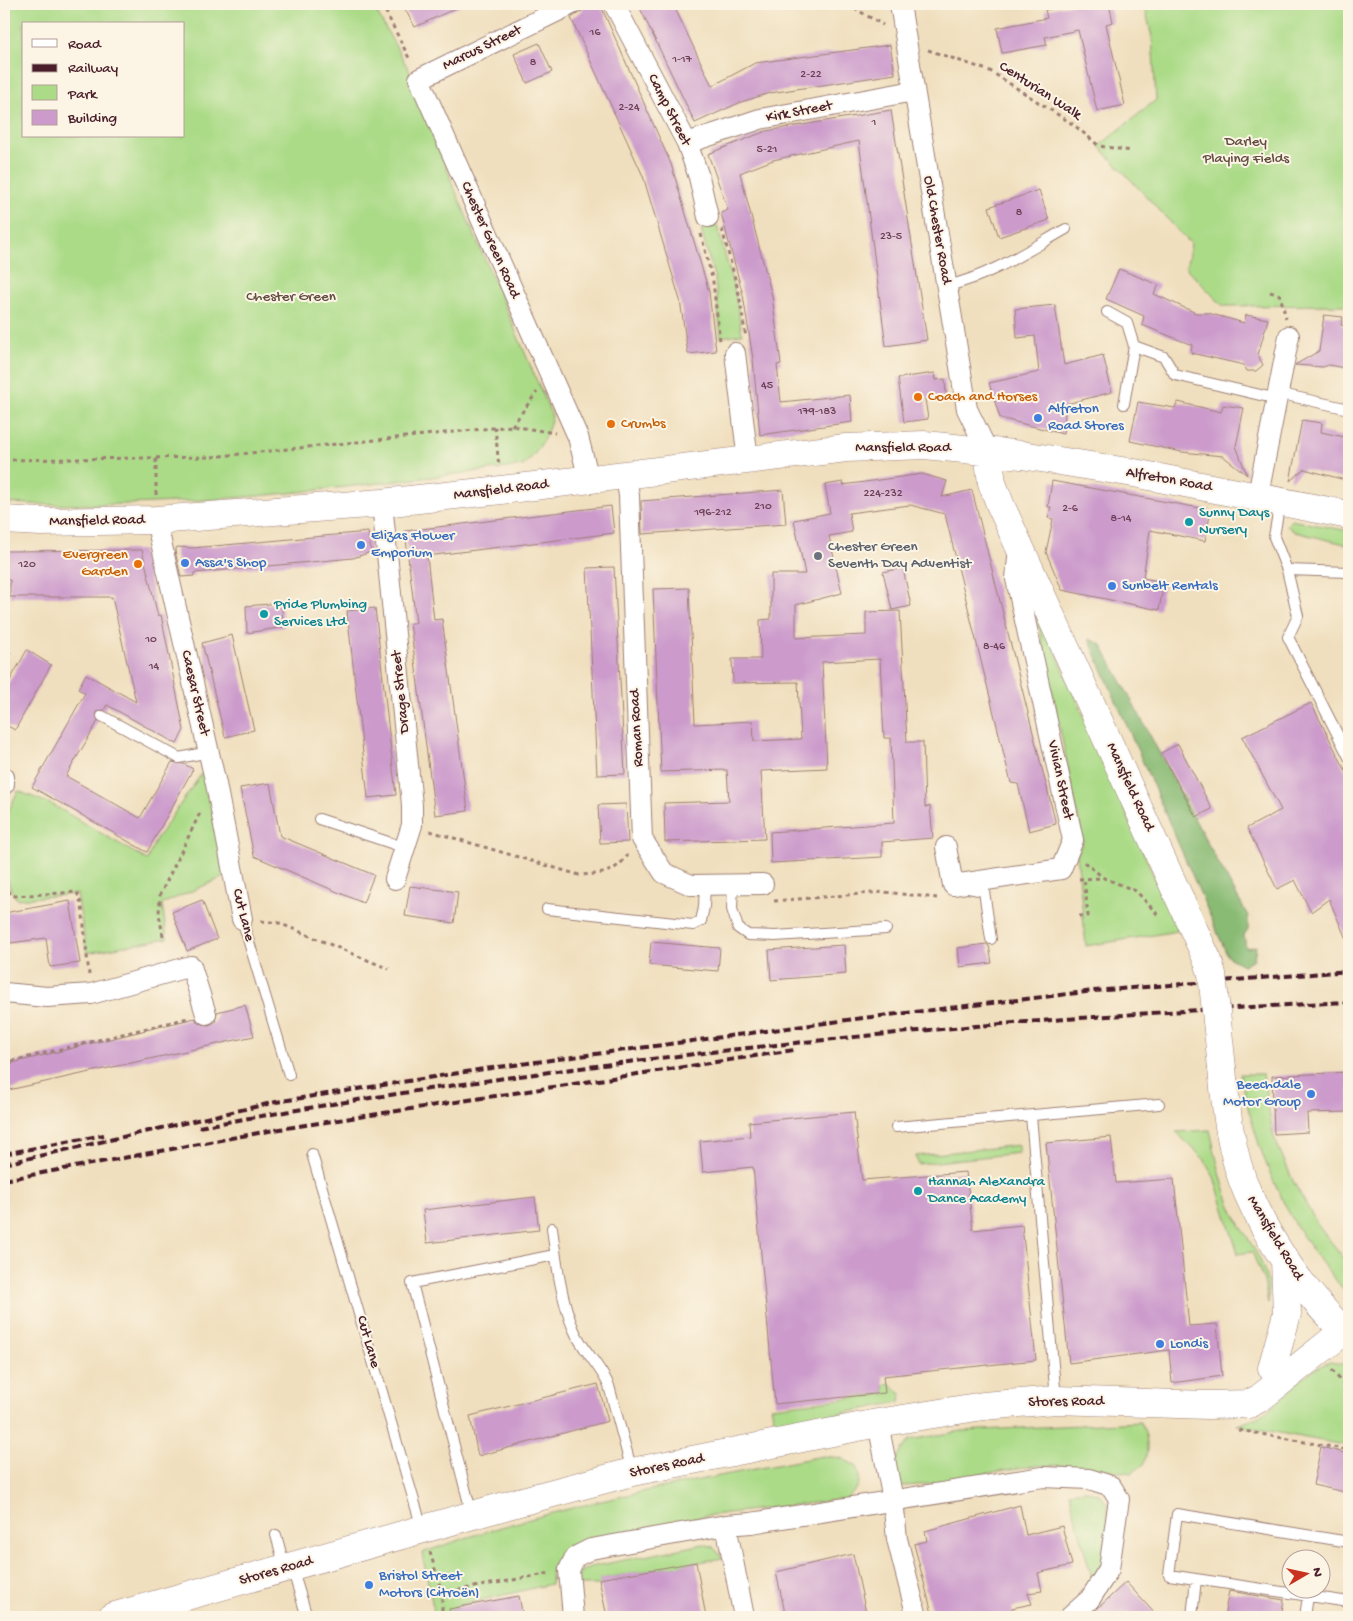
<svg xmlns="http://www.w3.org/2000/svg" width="1353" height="1621" font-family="'Gochi Hand',sans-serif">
<rect width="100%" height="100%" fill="#fcf5e5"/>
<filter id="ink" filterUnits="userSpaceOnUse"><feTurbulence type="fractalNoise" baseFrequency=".02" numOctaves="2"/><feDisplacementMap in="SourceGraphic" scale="10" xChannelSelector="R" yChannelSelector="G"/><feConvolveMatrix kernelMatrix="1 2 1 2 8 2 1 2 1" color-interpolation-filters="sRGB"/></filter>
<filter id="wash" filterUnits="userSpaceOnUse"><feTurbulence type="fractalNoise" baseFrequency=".0096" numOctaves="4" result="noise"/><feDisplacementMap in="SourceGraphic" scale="20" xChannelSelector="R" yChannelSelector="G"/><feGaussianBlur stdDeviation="1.12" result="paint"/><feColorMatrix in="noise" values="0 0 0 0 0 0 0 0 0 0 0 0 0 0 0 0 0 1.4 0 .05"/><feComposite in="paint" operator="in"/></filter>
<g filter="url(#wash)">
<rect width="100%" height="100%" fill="#f0dfbe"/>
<!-- green -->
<path fill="#acdb88" stroke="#7b7d5a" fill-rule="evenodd" d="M4 4H372L414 79 436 131 450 178 552 416C548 435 538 453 523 466 350 486 178 512 4 503ZM24 24H184V136H24Z
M1144 4H1349V305L1223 306 1186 268 1191 244 1099 146 1156 100 1152 37Z
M717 225 735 292 742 334 721 337 715 279 701 230Z
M1291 520 1349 531V545L1295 532 1287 526Z
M1034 602 1178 931 1086 946 1077 855 1083 841Z
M202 773 208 775 224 877 162 904 167 938 87 953 77 894 17 899C0 878 4 841 4 814L9 810 18 791 53 805 147 860 155 841Z
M1240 1074H1263L1273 1135 1294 1183 1319 1227 1349 1264V1296C1330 1273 1311 1251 1296 1225 1268 1178 1251 1126 1240 1074Z
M1210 1130C1216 1156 1221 1183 1232 1208 1247 1244 1272 1263 1268 1304L1264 1281 1252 1252 1238 1254 1214 1177 1204 1159 1176 1132Z
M1019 1145V1153L918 1164 916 1156Z
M1330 1362 1349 1365V1446L1237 1425C1250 1421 1261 1416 1272 1407 1291 1391 1305 1370 1330 1362Z
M890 1384 901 1394 900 1402 776 1426 771 1407 885 1394 884 1385Z
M1140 1422C1148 1433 1150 1454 1142 1466 1139 1468 1134 1471 1132 1473 1100 1470 1067 1463 1035 1466 990 1470 947 1485 902 1486 892 1462 894 1459 910 1440L962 1431Z
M823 1456 841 1458 856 1466C862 1483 860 1487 846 1499L704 1516 567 1546 552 1566 551 1584 456 1606 457 1617H435L422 1553C551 1506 689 1482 823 1456Z
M1087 1490 1100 1495 1108 1505 1109 1525 1104 1559 1092 1579 1069 1492Z
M704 1544 713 1547 723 1558 600 1579 601 1585H574L580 1572 590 1567Z"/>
<!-- forest -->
<path fill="#89bb74" stroke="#6a6d50" d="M1089 639 1101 644C1151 735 1197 827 1248 916V929L1244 935 1246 948 1256 946 1254 959 1243 965 1228 957Z"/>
<g id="blocks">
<!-- building -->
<path fill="#cc9bcc" d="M402 4H465L415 27Z
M584 4H600L671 164 709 292 716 351 688 354 680 300 643 176 571 18 582 11Z
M638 4H673L712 86 755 63 890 45 895 74 770 93 741 102 695 123Z
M1074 4H1109L1113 22 1106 24 1125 105 1097 111 1078 30 1045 37 1047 45 1002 53 997 28 1047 18 1045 10Z
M539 43 552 72 527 83 514 54Z
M891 110 927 340 886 346 859 141 773 160 740 173 772 296 781 364 777 365 781 402 850 395 852 422 760 435 753 359 743 295 721 213 728 210 708 154 766 131Z
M1039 190 1049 220 999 237 989 207Z
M1119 269 1159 285 1154 294 1196 313H1208L1244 323 1246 315 1268 319 1258 355 1263 365 1256 371H1247L1244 365 1191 353 1192 345 1142 325 1144 316 1106 299Z
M1055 305 1064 365 1103 355 1112 392 1066 404 1063 434 1000 418 989 383 1039 372 1035 336 1017 338 1015 309Z
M1324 315 1343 317 1341 325 1349 327V369L1329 365 1323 367 1295 365 1319 351Z
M935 373 936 380 945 379 946 396 925 399 928 419 904 422 898 378Z
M1138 402 1175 408 1178 402 1221 412 1223 405 1244 408 1236 446 1247 475 1223 456 1182 452 1130 441Z
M1302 420 1322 423 1321 432 1349 438V481L1304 469 1290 481Z
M922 474 947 481 942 497 972 490 1056 824 1029 831 1018 784 1011 783 945 514 910 505 849 513 852 532 829 536 842 593 796 605V638L866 635V612L900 611 907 742H923L925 807 930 806 933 838 882 842V857L771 863 770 832 894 823 891 738H884L880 659 822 662 827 768 761 771 765 839 665 842 664 803 729 801 727 770 661 772 653 589 689 588 695 724 753 721 754 741 801 739 798 682 733 683 732 659H761L760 620 771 619V574H805L794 520 830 513 825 485 843 482V485Z
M1052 481 1211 510 1205 541 1150 530 1143 578 1164 582 1159 610 1062 590 1046 552 1053 519 1048 518 1051 507H1048Z
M783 490 786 524 642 534 641 501Z
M611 506 614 533 427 556 434 620 442 619 468 811 435 815 410 623H416L405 531Z
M368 532 371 552 353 558 194 573V576L181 577 175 551 177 547 192 548Z
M142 550 158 616 161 615 184 730 177 744 107 705 104 710 96 712 98 721 66 776 140 818 172 762 184 764 193 769 147 852 32 787 85 693 78 689 86 674 136 702 112 597H10V580H4V551Z
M614 567 625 774 597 775 587 568Z
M903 568 911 606 892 610 883 572Z
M281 603 284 627 247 633 246 606Z
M375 608 396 795 368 798 347 611Z
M232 635 254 730 225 737 202 643Z
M27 650 51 665 15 730 4 724V691Z
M1311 703 1349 777V946L1329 899 1311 912 1295 880 1277 889 1247 828 1281 810 1242 737Z
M1178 744 1212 809 1196 817 1161 753Z
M270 783 280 836 374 875 363 903 254 856 240 788Z
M626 804 628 842 600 843 598 805Z
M410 886 458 892 454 923 405 916Z
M202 900 217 939 187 951 172 912Z
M70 901 80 963 50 967 46 938 4 944V913Z
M651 942 720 948 718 971 649 965Z
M986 944 989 946 992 963 960 967 958 948Z
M844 945 846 974 771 980 769 950Z
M245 1005 254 1036 4 1091V1065L195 1018 198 1023 209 1025 215 1022 217 1012Z
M1349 1072V1112L1307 1113 1308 1132 1274 1134 1272 1076Z
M854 1112 862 1180 966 1172 973 1230 1022 1225 1036 1360 883 1376 885 1393 775 1404 753 1167 703 1172 700 1141 750 1136 749 1122Z
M1111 1137 1116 1183 1174 1179 1189 1326 1217 1324 1222 1376 1172 1383 1169 1350 1069 1363 1046 1143Z
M535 1197 539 1230 427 1243 423 1210Z
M598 1384 608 1421 478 1456 470 1416Z
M1321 1447 1349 1454V1493L1313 1485Z
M1020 1505 1026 1535 1062 1526 1072 1565 1038 1573 1042 1591 1028 1593 1032 1604 1012 1608 1014 1617H933L914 1544 927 1541 925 1531Z
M853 1554 867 1617H786L776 1572Z
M696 1562 706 1617H607L599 1579Z
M1126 1582 1158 1617H1088L1098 1608Z
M1229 1591 1284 1600 1281 1617H1224Z
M519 1596 523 1617H450L449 1609Z"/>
</g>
</g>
<g filter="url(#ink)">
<use href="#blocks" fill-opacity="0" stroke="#9d7f74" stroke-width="1"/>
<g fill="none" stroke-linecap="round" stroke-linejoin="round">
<!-- lane casing -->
<g stroke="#9d7f74" stroke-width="12">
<path id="lane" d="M947 286C990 276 1027 251 1066 229
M1107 312 1127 323 1134 346
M1277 393 1349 409
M1124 404 1134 346 1164 357 1175 375 1277 399
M1280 501 1274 537 1287 570 1298 616 1288 637 1349 757
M1287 570 1349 572
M102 716 179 758 209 752
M319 819 406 848
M733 884 732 909 738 928 748 935 775 936 886 929
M968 888 984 891 991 939
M547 909 693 925 701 921 704 907 705 885
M242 919 289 1075
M1031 1116 1056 1399
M896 1127 1159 1104
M312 1154 422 1528
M552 1228C556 1259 561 1301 574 1330 583 1351 600 1365 609 1386L632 1471
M472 1515 412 1283 555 1255
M276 1535 285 1568
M1349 1542 1177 1514 1169 1575 1349 1602
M292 1568 307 1617
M1192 1617 1196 1579
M1305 1617 1308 1596"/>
</g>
<!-- street casing -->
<g stroke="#9d7f74" stroke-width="22">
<path id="street" d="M572 4 419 79 578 437 589 479
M614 4 687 143 699 177 708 217
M900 4 967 409 988 452
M687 143 760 119 914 91
M735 353 748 461
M626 475 629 496 642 839 664 873 691 885 763 884
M1258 495 1289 336
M382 503 412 805V825L395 879
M156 520 216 784 242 919
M4 777V784
M946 847 953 885 1061 869 1073 840 1016 579 1019 547
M4 993 47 997 91 994 191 966 206 1014
M878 1423 893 1500 897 1539 917 1617
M726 1525 744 1617
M573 1617 569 1570 575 1557 591 1549 726 1525 751 1523 1043 1477 1089 1479 1111 1486 1119 1499 1109 1569 1090 1599 1070 1617"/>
</g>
<!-- secondary casing -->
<g stroke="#9d7f74" stroke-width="29">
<path id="secondary" d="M988 452 992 483 1000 504 1208 961
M4 520 41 522 156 520 382 503 501 490 846 448 925 445 1022 455 1134 473 1349 515
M1222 1068C1226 1111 1231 1155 1248 1194 1271 1246 1308 1298 1349 1336
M1272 1368 1287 1314 1285 1259
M112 1617 519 1502 632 1472 878 1423 983 1406 1056 1400 1208 1405 1249 1404 1260 1398 1344 1331"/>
</g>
<!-- path -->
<path stroke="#9d7f74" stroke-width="3" stroke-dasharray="4 4" stroke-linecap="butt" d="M382 4 410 60
M847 4 883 25
M928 50 990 71 1074 125 1099 146 1132 151
M722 229 739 294 746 338
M701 234 713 282 720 341
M1270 292 1280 295 1286 318
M512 426 537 392
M495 427 499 467
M156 459V495
M4 460 211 457 512 426 555 433
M4 662 11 650
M430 831 579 875C602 874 613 874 628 855
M1084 862 1104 878 1136 891 1160 917
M1079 879 1104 878
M4 884 12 896 77 892 82 906 89 975
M774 901 884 892 937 898
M1079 916H1088L1084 878
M261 921 279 923 389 969
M163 936 159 914 160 895 201 811
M4 1063 188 1018
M1332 1370 1349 1391
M1239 1430 1349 1450
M430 1552 442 1593V1617
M442 1593 551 1573"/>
<!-- lane -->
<use href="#lane" stroke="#fff" stroke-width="10"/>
<!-- street -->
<use href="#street" stroke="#fff" stroke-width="20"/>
<!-- secondary -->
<use href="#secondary" stroke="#fff" stroke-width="28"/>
<!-- rail -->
<path stroke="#4a1f2b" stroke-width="4" stroke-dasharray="8 4" stroke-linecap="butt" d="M199 1127C579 1058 964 1020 1349 1002
M4 1154 104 1135
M4 1164 276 1102 484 1069 855 1019 1094 991 1349 971
M4 1180 280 1129 794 1050"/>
<!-- secondary-bridge casing -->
<g stroke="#9d7f74" stroke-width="29" stroke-linecap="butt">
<path id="secondary-bridge" d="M1208 961 1212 974 1222 1068"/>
</g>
<!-- secondary-bridge -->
<use href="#secondary-bridge" stroke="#fff" stroke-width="28"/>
</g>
</g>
<!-- markers -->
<g fill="#e8710a" stroke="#fcf5e5" stroke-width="2">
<circle cx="918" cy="397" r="5"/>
<circle cx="611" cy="424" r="5"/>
<circle cx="138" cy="564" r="5"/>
</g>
<g fill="#3f7fe0" stroke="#fcf5e5" stroke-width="2">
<circle cx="1038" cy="418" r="5"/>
<circle cx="361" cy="545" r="5"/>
<circle cx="185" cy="563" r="5"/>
<circle cx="1112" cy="586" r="5"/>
<circle cx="1311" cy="1094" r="5"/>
<circle cx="1160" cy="1344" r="5"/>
<circle cx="369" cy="1585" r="5"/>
</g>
<g fill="#0f9aa8" stroke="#fcf5e5" stroke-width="2">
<circle cx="1189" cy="522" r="5"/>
<circle cx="264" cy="614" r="5"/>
<circle cx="918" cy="1191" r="5"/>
</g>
<circle fill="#6b7280" stroke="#fcf5e5" stroke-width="2" cx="818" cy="556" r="5"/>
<g text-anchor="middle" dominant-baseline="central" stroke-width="4" stroke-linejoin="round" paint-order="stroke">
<!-- number labels -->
<g font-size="12" fill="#6a3e53">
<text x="595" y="33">16</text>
<text x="682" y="60">1-17</text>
<text x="533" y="63">8</text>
<text x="811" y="75">2-22</text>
<text x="629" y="108">2-24</text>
<text x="874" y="123">1</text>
<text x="767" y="150">5-21</text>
<text x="1019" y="213">8</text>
<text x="891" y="237">23-5</text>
<text x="767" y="386">45</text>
<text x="817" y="412">179-183</text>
<text x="883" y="494">224-232</text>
<text x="763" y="507">210</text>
<text x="1070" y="509">2-6</text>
<text x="713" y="513">196-212</text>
<text x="1121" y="519">8-14</text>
<text x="27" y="565">120</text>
<text x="151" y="640">10</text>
<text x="994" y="647">8-46</text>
<text x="154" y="667">14</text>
</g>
<!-- street labels -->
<g font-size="15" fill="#4a1f2b" stroke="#fcf5e5">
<text transform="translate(482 48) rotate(-26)">Marcus Street</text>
<text transform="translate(1040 91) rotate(33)">Centurian Walk</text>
<text transform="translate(669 110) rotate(63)">Camp Street</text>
<text transform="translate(799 112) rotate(-11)">Kirk Street</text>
<text transform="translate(937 230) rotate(80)">Old Chester Road</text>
<text transform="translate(490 240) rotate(66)">Chester Green Road</text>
<text x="903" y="448">Mansfield Road</text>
<text transform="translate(1169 480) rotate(10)">Alfreton Road</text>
<text transform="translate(501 490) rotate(-7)">Mansfield Road</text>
<text transform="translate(97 521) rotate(-1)">Mansfield Road</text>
<text transform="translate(401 692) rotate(-96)">Drage Street</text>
<text transform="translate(195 693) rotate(77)">Caesar Street</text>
<text transform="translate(637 728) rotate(-93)">Roman Road</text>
<text transform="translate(1060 780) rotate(78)">Vivian Street</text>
<text transform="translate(1130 787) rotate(65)">Mansfield Road</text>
<text transform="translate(243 915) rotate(76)">Cut Lane</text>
<text transform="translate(1275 1238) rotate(59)">Mansfield Road</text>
<text transform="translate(368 1342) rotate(74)">Cut Lane</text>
<text transform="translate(1066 1402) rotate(-1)">Stores Road</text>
<text transform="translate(667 1466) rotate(-12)">Stores Road</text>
<text transform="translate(276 1571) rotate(-16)">Stores Road</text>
</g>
<!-- park labels -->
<g font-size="15" fill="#624e42" stroke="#fcf5e5">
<text x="1246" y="142">Darley<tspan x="1246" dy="17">Playing Fields</tspan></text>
<text x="291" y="297">Chester Green</text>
</g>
<!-- food labels -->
<g font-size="15" fill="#c56008" stroke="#fcf5e5" text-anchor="start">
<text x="928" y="397">Coach and Horses</text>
<text x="621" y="424">Crumbs</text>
<text x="128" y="555" text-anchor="end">Evergreen<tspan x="128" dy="17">Garden</tspan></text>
</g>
<!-- shop labels -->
<g font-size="15" fill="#366cbe" stroke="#fcf5e5" text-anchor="start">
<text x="1048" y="409">Alfreton<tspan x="1048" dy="17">Road Stores</tspan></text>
<text x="371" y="536">Elizas Flower<tspan x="371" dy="17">Emporium</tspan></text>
<text x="195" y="563">Assa's Shop</text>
<text x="1122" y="586">Sunbelt Rentals</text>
<text x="1301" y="1085" text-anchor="end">Beechdale<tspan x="1301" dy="17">Motor Group</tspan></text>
<text x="1170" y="1344">Londis</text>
<text x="379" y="1576">Bristol Street<tspan x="379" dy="17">Motors (Citroën)</tspan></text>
</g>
<!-- culture labels -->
<g font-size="15" fill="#0d838f" stroke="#fcf5e5" text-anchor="start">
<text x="1199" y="513">Sunny Days<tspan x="1199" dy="17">Nursery</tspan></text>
<text x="274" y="605">Pride Plumbing<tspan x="274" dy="17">Services Ltd</tspan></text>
<text x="928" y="1182">Hannah Alexandra<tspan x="928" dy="17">Dance Academy</tspan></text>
</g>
<!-- worship labels -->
<g font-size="15" fill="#5b616d" stroke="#fcf5e5" text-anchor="start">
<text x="828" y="547">Chester Green<tspan x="828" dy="17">Seventh Day Adventist</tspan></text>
</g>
</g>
<!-- margin -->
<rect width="1353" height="1621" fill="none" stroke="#fcf5e5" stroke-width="20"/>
<!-- legend -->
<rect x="22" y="22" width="162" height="115" fill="#fcf5e5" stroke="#b59f9b"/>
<rect x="32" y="39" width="25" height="8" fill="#ffffff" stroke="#b59f9b"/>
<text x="68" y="48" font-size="15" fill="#4a1f2b">Road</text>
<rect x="32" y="64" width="25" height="8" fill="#4a1f2b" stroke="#b59f9b"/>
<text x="68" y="72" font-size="15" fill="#4a1f2b">Railway</text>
<rect x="32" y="85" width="25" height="15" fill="#acdb88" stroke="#b59f9b"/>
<text x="68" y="98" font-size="15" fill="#4a1f2b">Park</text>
<rect x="32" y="110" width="25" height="15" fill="#cc9bcc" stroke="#b59f9b"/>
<text x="68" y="122" font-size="15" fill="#4a1f2b">Building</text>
<!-- north arrow -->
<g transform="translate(1306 1574) rotate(81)"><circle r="24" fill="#fcf5e5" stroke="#b59f9b"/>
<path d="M0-4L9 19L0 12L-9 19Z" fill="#c8321e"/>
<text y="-8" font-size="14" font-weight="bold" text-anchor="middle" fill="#4a1f2b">N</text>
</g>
</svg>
